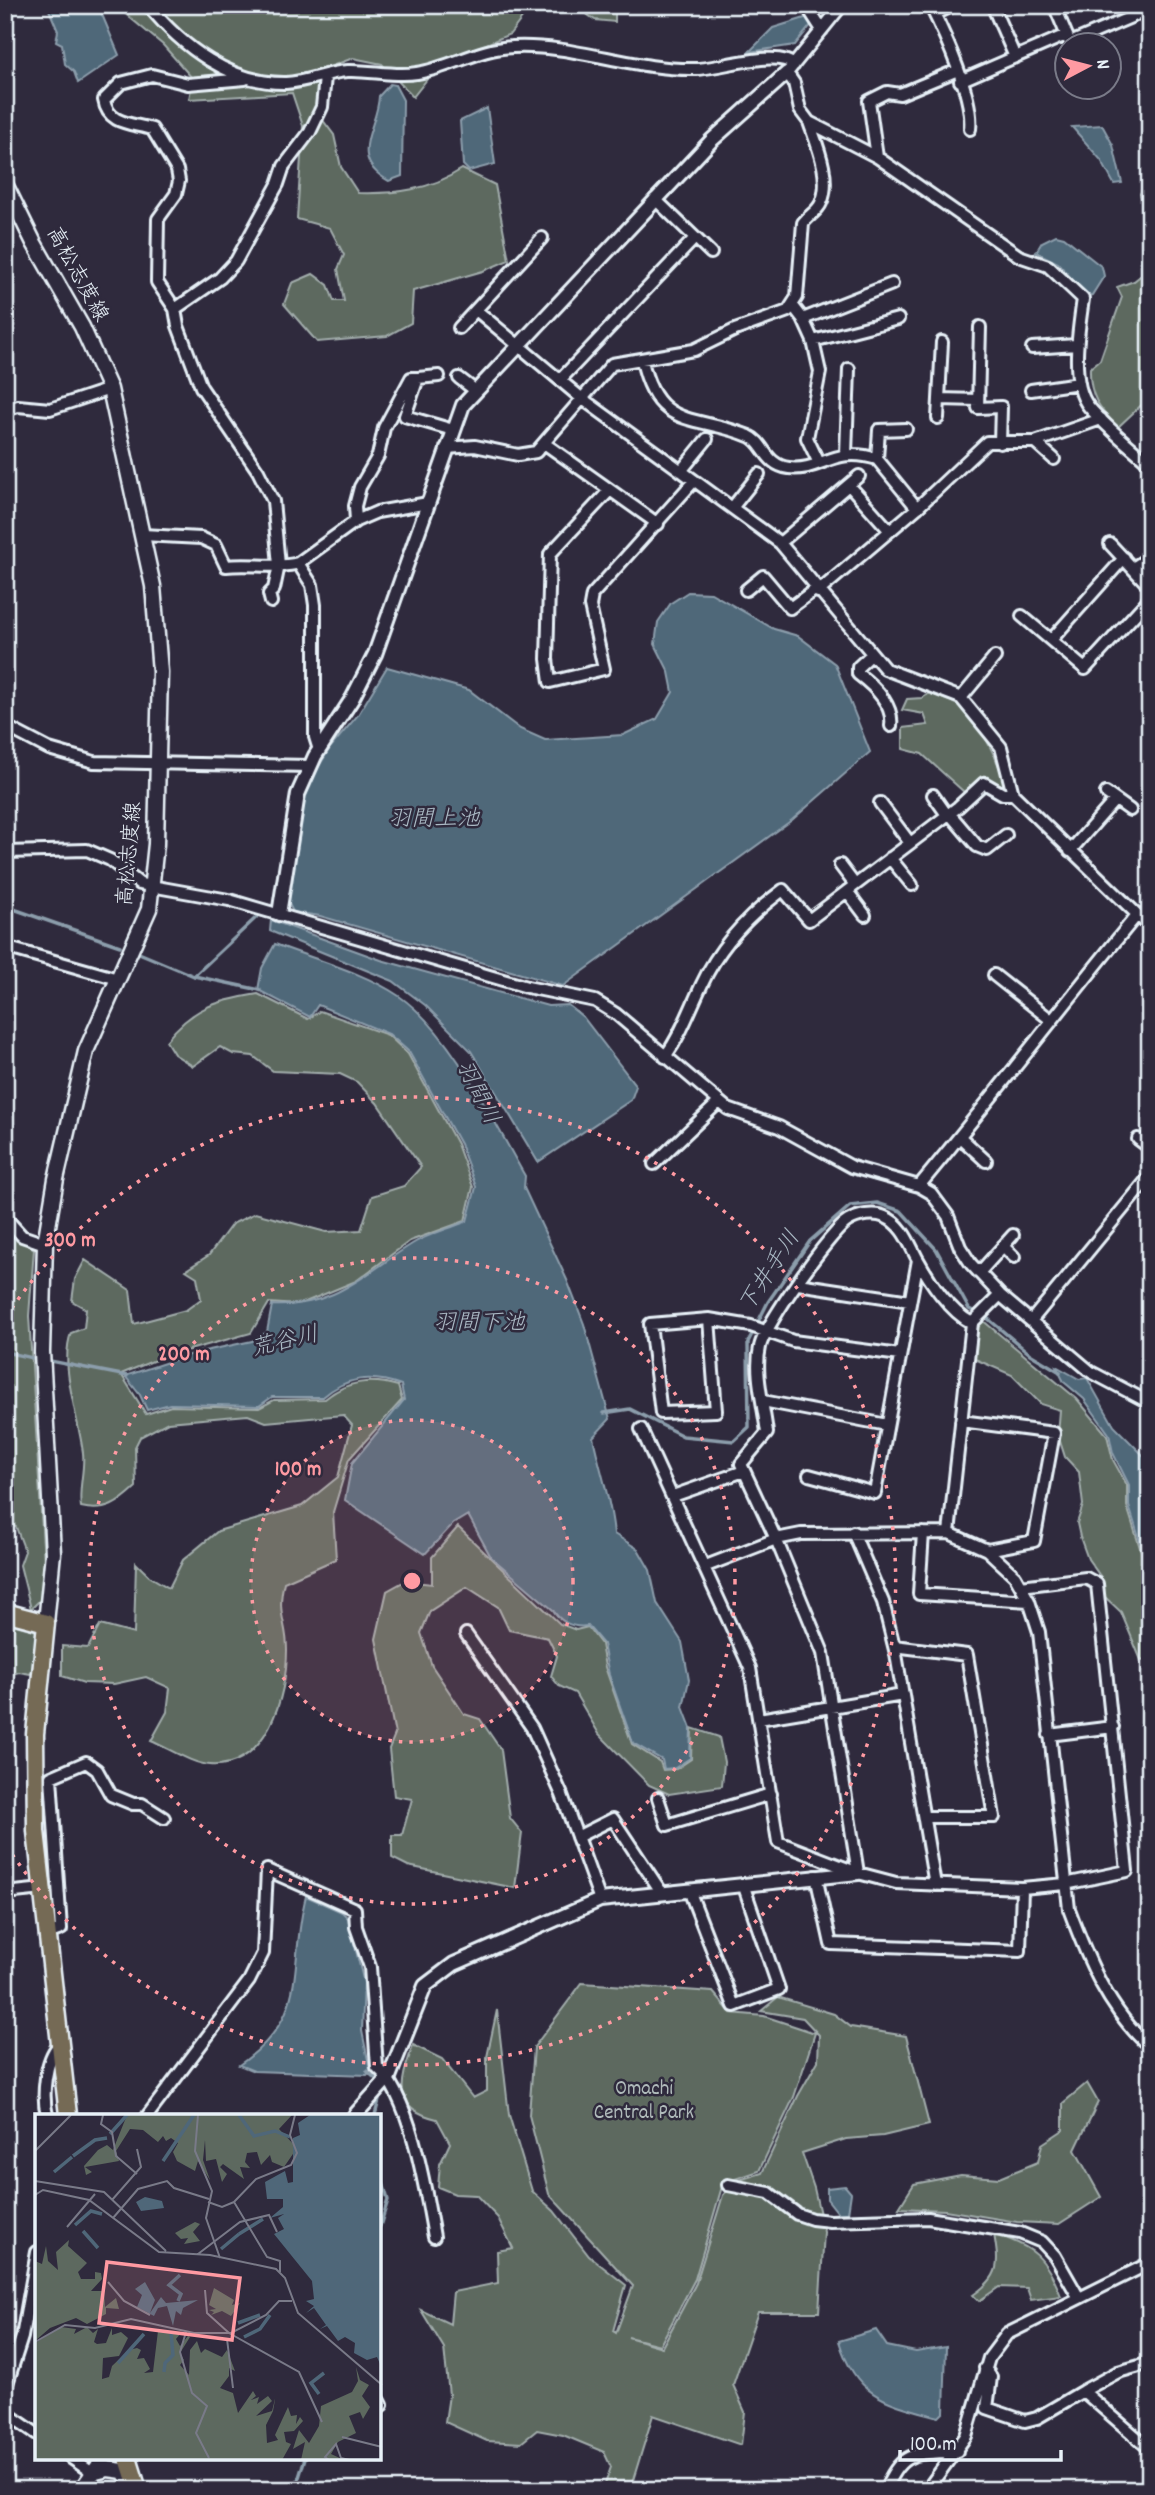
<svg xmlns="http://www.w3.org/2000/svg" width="1155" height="2495" font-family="Dekko,'Klee One',sans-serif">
<rect width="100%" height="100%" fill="#2f2a3d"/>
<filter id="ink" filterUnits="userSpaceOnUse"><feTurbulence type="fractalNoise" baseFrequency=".0143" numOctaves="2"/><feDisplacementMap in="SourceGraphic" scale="14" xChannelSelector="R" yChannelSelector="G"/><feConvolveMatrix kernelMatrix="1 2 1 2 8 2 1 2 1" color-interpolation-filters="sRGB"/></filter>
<g filter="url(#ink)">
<!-- green -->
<path fill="#5d695f" stroke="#a2adac" stroke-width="2" d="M119 5H532L510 34 439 64 413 97 382 64 353 58 321 70 316 111 334 135 341 167 358 193C396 194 430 190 462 169L495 185 509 260 483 271 413 291 411 323 387 336 317 342 284 304 292 283 313 274 328 285 334 301H344L338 269 344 255 330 228 297 219 303 126 292 93 189 99 193 79 163 45 122 11Z
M574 5H615V22L595 20Z
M1150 168V222L1140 194Z
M1150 268V397L1118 427C1099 408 1089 396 1090 368L1100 360 1122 297 1117 287 1134 281Z
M930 693C938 697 948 700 956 704 980 718 999 763 1007 788L985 778 964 792 922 754 903 749V728L928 725 924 714 902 710 907 699 922 698Z
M258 994 308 1019 320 1011 388 1035 408 1054 457 1144 473 1187 465 1221 410 1241 356 1281 298 1305 269 1303 251 1333 160 1358 121 1374 146 1414 171 1406 259 1408 274 1400 325 1399C346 1381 372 1378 398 1386L402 1400 349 1459 333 1512 336 1559 284 1582C276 1615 287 1621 287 1650 287 1696 266 1769 210 1765 192 1764 168 1748 151 1741L167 1712 170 1688 146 1677 114 1684 84 1683 62 1676V1646L88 1648 100 1625 134 1634 136 1563 149 1576 169 1588 183 1560 218 1531 302 1506 338 1477 352 1425 343 1415 266 1422 248 1415 168 1422 140 1437 135 1447 136 1487C119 1503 106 1513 81 1507 78 1489 85 1471 83 1453 79 1419 59 1365 71 1333L84 1328 86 1309 72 1301 75 1279 85 1260 130 1290 134 1324 186 1310 201 1299 197 1277 186 1270 209 1255 232 1224 255 1213 326 1232 361 1230 372 1196 404 1186 421 1167 377 1103 357 1082 340 1074 273 1071 253 1056 233 1054 220 1047 193 1066 174 1054 166 1041C193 1007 216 1001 258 994Z
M5 1226 34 1249 29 1316 46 1594 31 1609 20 1565 25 1551 16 1527 5 1524Z
M981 1319 1077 1399 1107 1435 1113 1460 1127 1485V1506L1150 1580V1658L1141 1660 1121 1612 1105 1597 1100 1576 1088 1559 1080 1537 1077 1523 1083 1505 1079 1472 1065 1457 1058 1435 1060 1410 1041 1404 1012 1375 975 1359 976 1333Z
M458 1527 560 1624 576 1630 588 1627 601 1644 605 1667 632 1744 660 1762 663 1770 676 1769 691 1759 692 1728 719 1737 724 1762 722 1786 669 1794 649 1785 599 1734 575 1693 559 1686 551 1676 557 1656 548 1638 509 1630 498 1607 467 1587 430 1611 421 1633 432 1666 464 1714 480 1719 501 1750 510 1818 522 1833 515 1888 408 1866 392 1858V1835H402L412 1799 394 1796 389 1749 395 1734 376 1639 387 1591 405 1581 432 1584V1557Z
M5 1622 37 1631 36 1664 30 1674 19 1672 5 1676Z
M582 1983 713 1992 731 2013 764 2016 815 2033 794 2097 759 2171 723 2183 695 2279 660 2345 628 2337 662 2347 696 2283 723 2195 736 2181 762 2173 798 2096 818 2061 819 2035 803 2018 761 2011 778 1997 834 2014 851 2027 906 2036 929 2125 883 2136 846 2139 802 2153 814 2188 824 2232 819 2312H758L733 2385 745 2412 741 2445 653 2415 630 2490H603L611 2467 604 2452 563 2435 537 2430 521 2443 487 2441 445 2422 449 2395 444 2348 421 2310 450 2324 453 2292 498 2283 497 2251 513 2248 498 2218 476 2195 455 2194 438 2187 440 2164 450 2143 437 2119C390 2108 401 2081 413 2045L442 2059 473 2098 487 2091V2057L497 2010 509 2115 532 2191 554 2211 589 2256 626 2285 613 2331 616 2333 633 2286 549 2194 529 2115 534 2047Z
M1087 2083 1098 2102 1075 2150 1101 2197 1059 2224 1017 2222 945 2210 899 2208 914 2184 961 2175 999 2178 1038 2162 1042 2144 1063 2130V2103Z
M994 2234C1033 2246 1046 2257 1061 2296L1031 2300 1027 2288 999 2287 979 2301 973 2295C1001 2276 999 2264 994 2234Z"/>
<!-- water -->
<path fill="#4f6779" stroke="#8c9eac" stroke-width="2" d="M47 5H98L119 55 78 83 74 72 65 64 62 44 56 41 58 31Z
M808 17 812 24 795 45 749 52 773 28Z
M390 84 395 85 403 100 402 176 389 181C346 158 378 128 379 96Z
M487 108 495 164 469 171 463 165 460 121Z
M1102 125 1113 145 1122 183 1114 184 1101 160 1072 127Z
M1056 235 1064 237 1102 267 1104 276 1092 295 1087 296 1058 263 1036 252 1042 242Z
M688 592 711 593 774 629 798 636 835 664 870 752 792 820 563 986 320 916 293 912 287 900 304 791 330 748 358 715 387 667 469 690 520 729 545 740 623 735 657 719 673 692 669 672 655 644 658 622 671 603Z
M271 920 381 960 548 1006 568 1005 583 1017 636 1086 631 1100 538 1162 471 1051 425 1005 393 981 270 931Z
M275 944C316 960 363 972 399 996 451 1032 494 1122 525 1176L524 1188 567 1280 584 1324 610 1419 593 1437C600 1471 611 1500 614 1534L638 1549 650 1570 657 1603 682 1642 689 1680 683 1707 691 1728 690 1758 675 1768 664 1769 662 1760 633 1743 609 1675 603 1644 588 1626C573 1628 561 1623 553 1610L491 1557 468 1515 453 1524 425 1554 345 1500 352 1463 404 1400 401 1385C371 1374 346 1377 323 1397H272L259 1406 170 1404 147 1410 140 1395 125 1376 195 1353 252 1341 267 1332 272 1305C334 1308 364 1274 412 1244 428 1234 449 1229 467 1221L476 1187 460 1144 409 1052 389 1034 318 1005 310 1017 258 990 262 968Z
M1056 1366 1079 1379 1087 1378 1114 1426 1150 1462 1149 1570 1129 1506V1485L1113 1453 1109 1434 1084 1399 1064 1382Z
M306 1896 342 1912 348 1918 364 1983 362 2031 370 2070 367 2075 254 2071 239 2065C312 2014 287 1969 306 1896Z
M845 2186 851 2193 848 2213H838L827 2199V2188Z
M876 2330 887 2346 916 2352 946 2347 944 2412 939 2417C888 2403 856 2398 839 2341Z"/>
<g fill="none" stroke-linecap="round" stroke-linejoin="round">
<!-- stream -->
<path stroke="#8c9eac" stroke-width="3.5" d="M5 906 120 946
M139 953 194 976 260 990
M194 976 261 913
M5 1352 37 1359
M45 1360 127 1376
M604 1413 630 1409 683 1436 734 1441 749 1427 748 1342 768 1302 810 1241 850 1206 877 1203 901 1211 936 1249 969 1309 986 1317 1030 1354 1060 1372
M367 2071 377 2080
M375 2115 379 2100
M380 2173 388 2200 380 2226
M295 2490 305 2458"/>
<!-- minor casing -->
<g stroke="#e8f1f8" stroke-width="16">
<path id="minor" d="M148 5C182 47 231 84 286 83 307 82 327 72 348 71 370 70 395 77 417 73 450 68 479 48 513 47 575 44 635 71 697 69 720 68 778 49 794 65
M806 5 822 30
M842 5 787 73 794 83 800 110 809 122 877 157 1019 256 1048 266 1083 299C1079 328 1069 383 1089 407 1107 428 1130 446 1150 464
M930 5C945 35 974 98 970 129
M992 5 1015 57
M1054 5 1070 43 1150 9
M935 14 954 5
M245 79 188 84 152 75 121 83 104 100C108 125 132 123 152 129L177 170 179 181 176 194 158 219 157 282 175 309 178 326 201 387 258 471 273 501 279 565 274 589 269 594 271 602
M960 81 1066 35
M877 157 869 101 887 92 900 94 958 70
M655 199 711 253
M793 306 803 319 813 341 820 372 807 438 818 461
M175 309 220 278 236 261 278 184 284 166 310 132 322 107 325 77
M476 310 580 397 780 543 885 669 961 698 1001 747 1013 794 1150 927
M803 319 892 284
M980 327 978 408 1001 407 1000 443
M459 328 542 238
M813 341 898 319
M1032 348 1076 345
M642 360C657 431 695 414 749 436 765 443 765 465 789 468 821 472 834 445 877 459L917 508
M439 376 418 378 405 416 453 430
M459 378 476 391
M560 380 695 238
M1031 390 1079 383
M940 399 978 400
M5 410 18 406 50 409 110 389
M938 418 942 342
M1035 442 1054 459
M544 443 658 524
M446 448 475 446 518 455 536 452 612 364 694 350 735 330 788 311 797 297 803 223C808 216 818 211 821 203 832 179 817 145 809 122
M846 454 849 369
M877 459 879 430 906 429
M681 471 707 439
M849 485 890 531
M610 490 550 554 547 659 550 682 604 669 590 606 592 595 694 481
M732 508 759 474
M356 521 355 506 360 487 378 456 384 428 411 378H418
M142 535 201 538 216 545 226 566C247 563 281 569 298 563L356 521 377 512 428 503
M780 543 859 476
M1110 544 1150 587
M298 563 312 585 315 605V737L319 750
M1133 568 1150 557
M746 590 763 576 790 608 816 589
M818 592 917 508 987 442H1035L1101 419
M1022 616 1085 669 1150 598
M1052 639 1124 558
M872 654 858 667V674C874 686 894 705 891 726
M961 698 995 657
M5 726 49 749 94 762 310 766
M1106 793 1130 810
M933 795 947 815
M880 803 910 843
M949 813 977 846 987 850 1006 835
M1070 851 1115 800
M5 852 87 850 110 860 140 884 229 900 527 987 595 1001 616 1014 728 1109 779 1127 852 1167 919 1186 931 1193 948 1216 960 1247 971 1264 1000 1295 1091 1372 1150 1403
M890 858 912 885
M840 865 855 885
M847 891 865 915
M5 947 118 979
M994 975 1051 1020
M665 1057C682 1033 690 1009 702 984 720 945 749 915 783 890L809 920 958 807 984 783 1003 794H1013
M960 1137 986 1161
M1138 1139 1150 1148
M654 1164 718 1103
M919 1186C993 1097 1063 1005 1137 915
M5 1217 22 1236 45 1244
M1003 1246 1014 1257
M979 1273 1013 1235
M798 1284 910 1301
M709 1319 716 1411 661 1413 650 1324 709 1319 751 1326 793 1341 900 1355
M1031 1321 1150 1176
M763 1401 887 1425
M961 1421 1054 1433 1034 1541 987 1550
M641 1429 750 1668 778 1842 858 1873 896 1883 1022 1888 1065 1884 1127 1871 1097 1584 1086 1578 1021 1586
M809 1475 875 1493 918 1260
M673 1496 744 1471
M853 1532 883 1602 896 1654 935 1885
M923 1533 919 1594 1029 1601
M949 1533 972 1323 1000 1295
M706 1566 776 1539 801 1534 949 1533 987 1550 1015 1576 1029 1601 1039 1632 1069 1909C1088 1960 1108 2010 1150 2047
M466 1634 532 1728 562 1795 600 1900
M894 1646 967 1655 994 1817H925
M759 1719 903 1695
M1049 1735 1113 1727
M658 1798 667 1825 771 1794
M577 1837 613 1819 662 1893
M858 1873 823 1653 776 1539 741 1464 767 1433C764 1406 754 1373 760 1347 764 1326 830 1232 848 1221 858 1215 874 1212 885 1217 902 1224 909 1243 917 1258 929 1280 950 1312 972 1323
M816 1876 831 1944 1020 1951 1022 1888
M689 1890 734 2006 779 1989 743 1884
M5 1893 43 1889
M47 1934 61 1929 51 1777 86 1762 97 1770 111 1795 133 1804H142L164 1818
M47 2115C42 2096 45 2060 59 2045
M148 2115 249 1981 263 1953 267 1870 355 1909 356 1927 370 1967 377 2067C411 2096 426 2192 434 2237
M728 2185 769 2193 797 2214 812 2219 830 2221 928 2218 1020 2233 1042 2242 1055 2256 1079 2298
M985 2368 991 2377 987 2408 1025 2421 1037 2418 1083 2391 1150 2449
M5 2390 22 2337 37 2252
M1083 2391 1118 2372 1150 2363
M380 2401 382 2405
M5 2412 37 2434
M71 2458 94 2474
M885 2490C902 2448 916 2455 957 2451
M927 2490 966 2436 989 2358 1007 2334 1150 2263"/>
</g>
<!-- tertiary casing -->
<g stroke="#e8f1f8" stroke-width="18">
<path id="tertiary" d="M279 914 298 794 315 756 352 699 375 654 463 405 712 140 787 73
M355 2115 389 2077 425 1986 454 1964 600 1900 858 1873"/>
</g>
<!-- secondary casing -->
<g stroke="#e8f1f8" stroke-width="19">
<path id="secondary" d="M5 184 34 243 82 327 110 389 153 586 160 672 156 844 149 909 86 1051 56 1179 45 1244 42 1352 53 1553 46 1623
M96 2472 108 2469 123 2471 133 2485
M81 2490 104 2458"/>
</g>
<!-- primary casing -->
<g stroke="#e8f1f8" stroke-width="21">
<path id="primary" d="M5 1612 46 1623 35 1734 36 1831 68 2115
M128 2458 138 2490"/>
</g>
<!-- minor -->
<use href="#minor" stroke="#2f2a3d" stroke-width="10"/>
<!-- tertiary -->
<use href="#tertiary" stroke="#2f2a3d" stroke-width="12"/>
<!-- secondary -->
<use href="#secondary" stroke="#2f2a3d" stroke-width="14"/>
<!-- primary -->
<use href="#primary" stroke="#756a55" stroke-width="16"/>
</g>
</g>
<!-- distance rings -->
<circle cx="412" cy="1581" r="161" fill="#ff9aa2" fill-opacity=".12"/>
<g fill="none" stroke="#ff9aa2" stroke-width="3.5" stroke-dasharray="3.5 7">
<circle cx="412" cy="1581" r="161"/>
<circle cx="412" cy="1581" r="323"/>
<path d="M6 1317A484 484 0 1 1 6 1845"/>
</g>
<g text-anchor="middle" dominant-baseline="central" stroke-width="5" stroke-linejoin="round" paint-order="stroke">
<!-- street labels -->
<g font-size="21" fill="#e8f1f8" stroke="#2f2a3d">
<text transform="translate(76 275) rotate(61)">高松志度線</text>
<text transform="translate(131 854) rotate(-85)">高松志度線</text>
</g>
<!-- park labels -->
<g font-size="21" fill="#b0bbbb" stroke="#2f2a3d">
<text x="644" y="2090">Omachi<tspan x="644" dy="24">Central Park</tspan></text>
</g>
<!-- water labels -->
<g font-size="23" font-style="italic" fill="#abbac5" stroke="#2f2a3d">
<text x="434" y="820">羽間上池</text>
<text transform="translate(476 1093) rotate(63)">羽間川</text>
<text transform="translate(771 1272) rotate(-57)">下井手川</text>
<text x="479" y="1324">羽間下池</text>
<text transform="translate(285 1343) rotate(-13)">荒谷川</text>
</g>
</g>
<!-- overview -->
<g transform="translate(35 2114)">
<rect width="346" height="346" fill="#2f2a3d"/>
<path d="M92 1H257L244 15 262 34 249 53 237 48 235 41 226 51 222 38 212 39 210 48 215 54 205 53 209 65 188 50 185 53 192 60 187 68 181 45 171 47 170 26 168 46 175 66 163 47 160 57 142 47 138 38 143 29 136 24 131 27 128 22 123 28 108 16 95 15 81 37 84 47 50 53 57 58 51 61 49 52 63 36 72 31 78 36ZM160 108 165 110 158 118 165 127 149 130 153 124 146 125 140 119ZM34 126 33 132 52 149 43 158 46 165H60V158L66 159 67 165 56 177H69L70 193 81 184 84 195 71 194V200L52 210 41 204 15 214 0 227V147L7 150 11 132 13 147 23 156 21 138ZM179 174 199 186 197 191 205 189 196 202 187 197 176 201 179 198 174 196 181 195 174 191ZM26 213 41 215 39 220 52 213 58 219 63 215 59 228 62 230 71 229 77 214V221L86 218 93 224 84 242 68 244 67 265 74 263 77 252 94 236 102 234 106 236 102 245 109 244 115 255 109 259 118 258 123 217 146 219 141 225 145 232 153 222 155 223 145 239 149 246 145 251 154 261 155 236 162 227 166 239 170 235 187 243 192 236 200 257 194 254V262L185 274 198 279 203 299 218 277 221 282 216 286 224 283 222 290 233 282 237 287 221 302 237 297 240 285V286L238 297 231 311 232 329 243 326 240 321 253 293 256 302 262 301 261 310 265 303 268 307 259 317 249 318 251 328 256 330 247 346H0V229ZM321 253 325 266 334 271 327 282 335 293 328 305 325 298 314 302 321 319 303 328 296 340 309 346H266L270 328 258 335 264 316 274 329 284 312 286 292 317 278 323 267Z" fill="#5d695f"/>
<path d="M275 1H346L345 250 342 243 332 246 319 239 320 229 310 223 303 227 292 212 285 215 291 211 279 194 271 199 279 192 271 187 279 185 277 167 239 120 249 115 243 104 249 100 235 104 248 93V85H232L230 68 250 57 253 69 258 68V24L265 21 263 9ZM110 83 127 87 129 94 106 97 101 88ZM110 168 120 186 115 199 126 183 131 189 163 186 148 194 146 201 141 197 138 212 132 192 123 194 119 202 102 193 107 181 100 175Z" fill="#4f6779"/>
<path fill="none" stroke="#4f6779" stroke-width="3.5" d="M204 1 219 22 240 17 255 23M75 20 92 1M38 42 60 26 72 24M128 47 159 1M19 58 37 43M40 111 56 97 67 100M48 117 63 134M204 120 228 105M186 135 204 120M143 187 146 180 134 171 145 161M203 209 225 201M209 223 225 215 235 201M83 249 109 220M129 258 130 249 138 241 136 218M284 280 276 269 289 259"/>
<path fill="none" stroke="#797a88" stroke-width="2" d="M68 1 66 10 77 18 81 42 102 60M163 1 160 37 177 77 171 104 185 144M0 37 36 1M0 67 69 78 131 137M0 81 8 76 54 86 124 138 175 141 241 155 250 164 263 199 347 271M77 86 106 53 102 35M173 88 187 93 199 88M78 104 103 75 132 67 139 74 174 85M32 113 60 80M163 140 205 108 234 101 242 118M245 158V147L232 143 199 88 221 65 256 51 262 39 255 21 260 1M73 168 89 187 115 201M170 176 172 199 194 219M151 218 145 238 157 279 172 292 161 319 174 344M194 219 264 258 287 308M192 225 198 274M0 228 30 211 60 214 96 205 159 219H196L231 201 244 187H257M307 323 347 333M294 346 290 343 301 330 306 344 314 346"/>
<path fill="#ff9aa2" fill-opacity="0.15" stroke="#ff9aa2" stroke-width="3.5" d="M72 148 205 164 197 226 64 209Z"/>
<rect width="346" height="346" fill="none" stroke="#e8f1f8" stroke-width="3.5"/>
</g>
<circle cx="412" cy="1581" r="10" fill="#ff9aa2" stroke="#2f2a3d" stroke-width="3.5"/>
<g font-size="21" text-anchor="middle" font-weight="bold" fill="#ff9aa2" stroke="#2f2a3d" stroke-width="5" stroke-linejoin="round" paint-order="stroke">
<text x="70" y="1246">300 m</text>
<text x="184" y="1360">200 m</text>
<text x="298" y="1475">100 m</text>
</g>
<!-- margin -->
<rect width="1155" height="2495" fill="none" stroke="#2f2a3d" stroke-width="28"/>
<rect x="14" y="14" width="1127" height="2467" fill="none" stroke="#e8f1f8" stroke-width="2.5" filter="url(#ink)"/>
<!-- north arrow -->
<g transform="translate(1088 66) rotate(83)"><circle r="33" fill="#2f2a3d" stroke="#797a88" stroke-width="2"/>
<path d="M0-5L12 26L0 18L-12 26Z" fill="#ff9aa2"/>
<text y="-10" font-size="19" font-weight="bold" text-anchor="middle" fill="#e8f1f8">N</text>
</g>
<!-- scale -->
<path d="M900 2450v10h161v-10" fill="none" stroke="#e8f1f8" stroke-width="3.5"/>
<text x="910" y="2450" font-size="21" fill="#e8f1f8" stroke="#2f2a3d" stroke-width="5" paint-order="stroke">100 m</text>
</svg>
